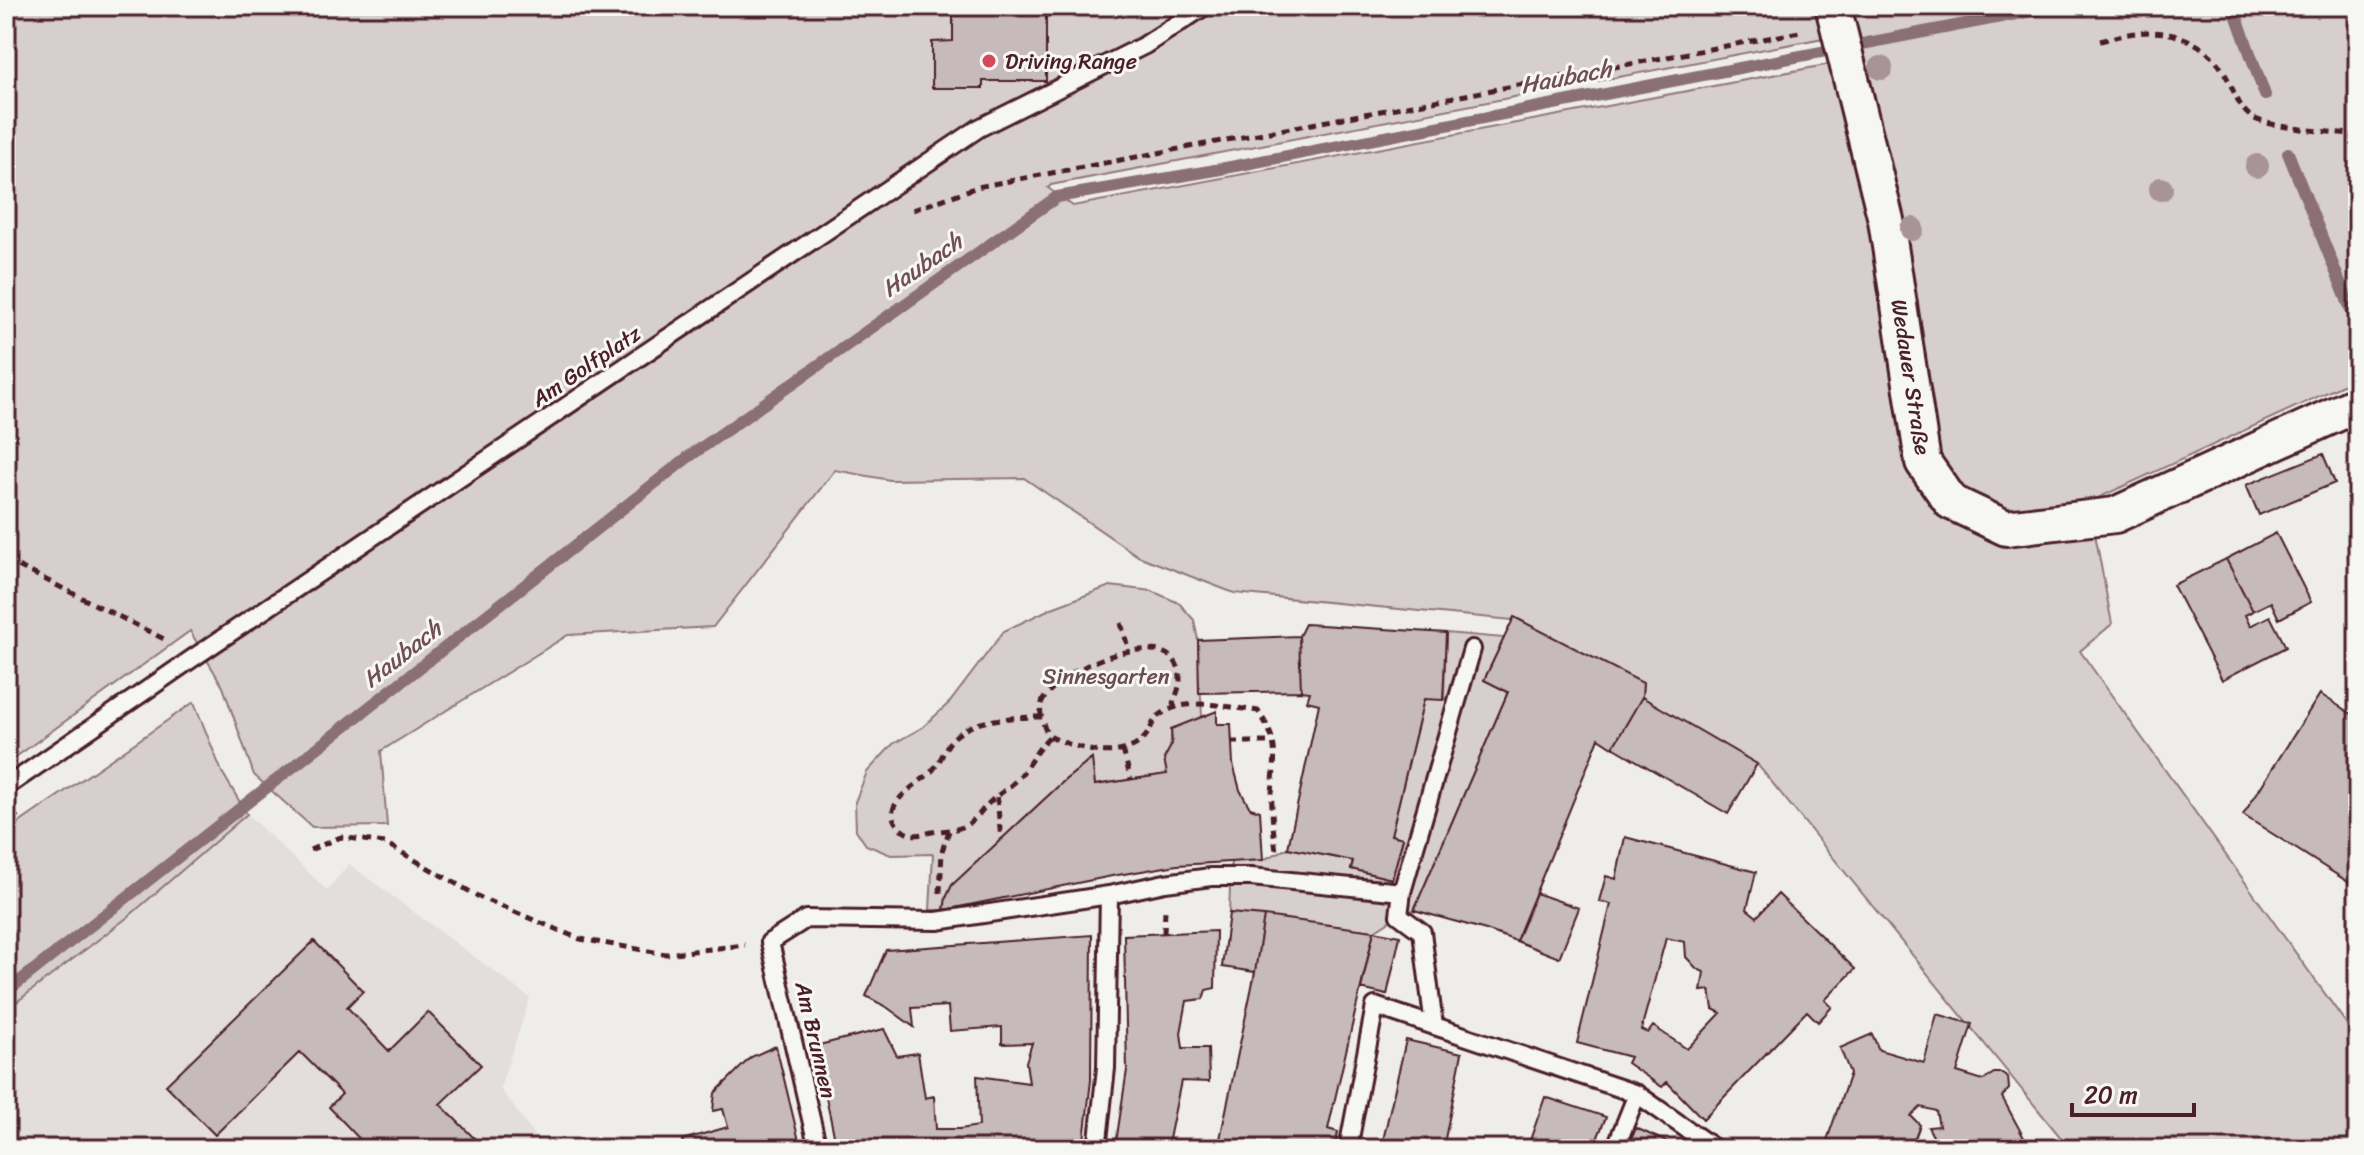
<svg xmlns="http://www.w3.org/2000/svg" width="2364" height="1155" font-family="Sriracha,sans-serif">
<rect width="100%" height="100%" fill="#efedea"/>
<filter id="ink" filterUnits="userSpaceOnUse"><feTurbulence type="fractalNoise" baseFrequency=".0125" numOctaves="2"/><feDisplacementMap in="SourceGraphic" scale="16" xChannelSelector="R" yChannelSelector="G"/><feConvolveMatrix kernelMatrix="1 2 1 2 8 2 1 2 1" color-interpolation-filters="sRGB"/></filter>
<g filter="url(#ink)">
<!-- built -->
<path fill="#e3dedc" d="M247 814 327 890 349 864 530 998 500 1088 544 1149H6V1010L128 917Z"/>
<!-- green -->
<path fill="#d7cfce" stroke="#90777c" stroke-width="2" fill-rule="evenodd" d="M6 6H2358V378L2089 502 2112 624 2080 651 2358 1040V1149H2070L1757 764 1642 697V683L1514 617 1512 620 1234 593 1138 556 1024 478 890 480 835 470 713 627 568 635 381 751 387 826 312 827 254 775 223 687 190 631 6 764ZM1855 32 1863 58 1073 206 1048 188 1051 185Z
M1110 586 1152 591 1179 603 1194 620 1198 640 1202 717 1171 730C1172 745 1168 759 1167 774L1095 785 1091 759 1065 780 952 885 946 898 944 910H930L933 854 891 855 866 845 856 830 855 802 867 772 893 744 923 727 950 702 1004 631 1052 608Z
M1446 633 1504 638 1484 680 1508 692 1414 910 1399 915 1374 931 1229 913 1231 861 1263 860 1288 848 1353 861 1351 869 1392 879 1403 839 1391 835 1424 699H1444Z
M194 702 222 772 247 814 128 917 6 1010V832Z"/>
<g fill="none" stroke-linecap="round" stroke-linejoin="round">
<!-- stream -->
<path stroke="#8a6f74" stroke-width="12" d="M2233 6 2265 95
M2288 153 2358 327
M6 992 687 458 1057 197 1210 171 2058 6"/>
</g>
<!-- building -->
<path fill="#c6babb" stroke="#4a1f2b" stroke-width="2" fill-rule="evenodd" d="M953 6H1046V81H983V88H932V42L953 41Z
M2323 454 2335 483 2259 515 2246 485Z
M2276 533 2311 602 2279 619 2271 602 2253 611 2226 559Z
M2226 559 2253 611 2245 615 2250 626 2270 616 2286 647 2222 680 2173 585Z
M1514 617 1643 683 1642 697 1613 747 1599 738 1516 941 1486 930 1414 910 1508 692 1484 680Z
M1305 624 1446 633 1443 700 1424 699 1391 835 1403 838 1392 879 1351 869 1353 861 1288 848 1319 704 1307 701 1310 692 1301 691 1299 636Z
M1299 636 1301 691 1199 693 1198 640Z
M2320 694 2358 718V877L2353 885 2243 815Z
M1642 697 1757 764 1728 814 1613 747Z
M1217 711V724H1231L1233 764 1240 790 1250 808 1260 811 1263 860 1177 865 1112 876 944 910 946 898 952 885 1065 780 1092 759 1095 785 1167 774 1164 759 1172 744 1171 729Z
M1625 837 1756 872 1747 909 1757 917 1778 894 1855 969 1825 1000 1832 1007 1818 1022 1807 1011 1703 1119 1667 1082 1662 1087 1627 1063 1630 1057 1577 1043 1611 904 1599 901 1606 876 1616 879ZM1666 938 1685 942 1686 957 1697 969 1704 972 1701 991 1710 990 1713 1009 1721 1013 1687 1049 1653 1026 1648 1033 1641 1030Z
M1536 893 1579 908 1559 958 1516 941Z
M1229 913 1264 916 1255 972 1222 967Z
M1264 916 1374 931 1328 1129 1338 1132 1335 1149H1269L1220 1139 1255 972Z
M1216 931 1215 988 1206 990 1203 999 1187 1001 1181 1033 1183 1048H1208L1209 1082 1181 1081 1169 1139 1207 1149H1115L1127 1070 1124 935Z
M1374 931 1400 936 1387 995 1361 989Z
M1092 935 1091 1080 1083 1149H837L815 1046 884 1029 897 1056 918 1053 925 1098 934 1096 936 1129H960L979 1126 977 1076 1029 1083 1026 1062 1032 1043 1002 1044V1027L950 1031 948 1006 912 1008 914 1027 888 1008 866 996 886 950Z
M314 941 363 991 347 1007 389 1051 428 1012 481 1065 440 1104 485 1149H396L393 1146 391 1149H369L329 1107 342 1094 300 1052 215 1135 166 1085Z
M1937 1014 1972 1024 1957 1072 1983 1080 1994 1073H2002L2008 1077 2009 1089 2002 1097 2030 1149H1940L1928 1127 1939 1126 1936 1111 1921 1107 1911 1116 1920 1125 1911 1149H1824L1850 1073 1840 1048 1872 1034 1879 1050 1924 1063Z
M1406 1040 1462 1053 1443 1149H1381Z
M776 1046 801 1149H685L682 1140 728 1127 723 1109 713 1111 715 1093 751 1057Z
M1545 1097 1606 1117 1593 1149H1527Z
M1636 1128 1682 1149H1627Z"/>
<g fill="none" stroke-linecap="round" stroke-linejoin="round">
<!-- service casing -->
<g stroke="#4a1f2b" stroke-width="22">
<path id="service" d="M6 787 190 660 979 128 1145 45 1205 6
M1434 1026 1422 932 1399 915 1402 892 1472 649
M818 1149 770 942 806 919 937 921 1109 895 1165 883 1211 877H1251L1402 892
M1097 1149 1106 1068 1109 895
M1348 1149 1375 1006 1637 1094 1715 1149
M1615 1149 1637 1094"/>
</g>
<!-- minor casing -->
<g stroke="#4a1f2b" stroke-width="40">
<path id="minor" d="M1833 6 1886 220 1923 462 1951 502 2006 528 2115 515 2358 404"/>
</g>
<!-- path -->
<path stroke="#4a1f2b" stroke-width="5" stroke-dasharray="8 6" stroke-linecap="butt" d="M2100 41C2112 38 2124 34 2136 33 2172 28 2207 42 2225 74 2233 87 2238 107 2250 116 2264 128 2336 132 2358 135
M913 210 977 187 1800 32
M6 560 168 641
M1121 623 1129 651
M1175 708 1173 703C1176 696 1180 687 1180 680 1181 614 1047 671 1041 706 1040 708 1041 717 1042 718 1043 724 1045 731 1049 735 1055 741 1085 749 1094 751 1109 753 1129 752 1141 741 1157 727 1146 718 1174 708 1199 699 1232 708 1258 711 1281 744 1274 758 1272 795 1271 814 1274 833 1276 852
M1042 717C1022 717 988 718 970 727 941 741 948 754 931 772 918 785 877 805 899 827 909 838 918 835 932 832 947 829 960 832 972 821 979 816 983 808 989 803 999 793 1013 786 1021 775 1031 762 1038 747 1050 736
M1231 742H1273
M1123 750 1131 780
M997 797 1001 840
M6 824 18 815
M310 850 341 837 385 843 481 898 580 939 666 954 745 945
M940 893 942 851 949 831
M1164 933 1165 910"/>
<!-- service -->
<use href="#service" stroke="#f6f6f2" stroke-width="16"/>
<!-- minor -->
<use href="#minor" stroke="#f6f6f2" stroke-width="34"/>
</g>
<!-- trees -->
<g fill="#a89498">
<circle cx="1881" cy="68" r="12"/>
<circle cx="2257" cy="166" r="12"/>
<circle cx="2161" cy="189" r="12"/>
<circle cx="1912" cy="229" r="12"/>
</g>
</g>
<!-- markers -->
<circle fill="#d1495b" stroke="#f6f6f2" stroke-width="3" cx="989" cy="61" r="8"/>
<g text-anchor="middle" dominant-baseline="central" stroke-width="6" stroke-linejoin="round" paint-order="stroke">
<!-- poi labels -->
<g font-size="22" fill="#4a1f2b" stroke="#f6f6f2" text-anchor="start">
<text x="1005" y="61">Driving Range</text>
</g>
<!-- street labels -->
<g font-size="22" fill="#4a1f2b" stroke="#f6f6f2">
<text transform="translate(586 366) rotate(-34)">Am Golfplatz</text>
<text transform="translate(1911 377) rotate(81)">Wedauer Straße</text>
<text transform="translate(816 1040) rotate(77)">Am Brunnen</text>
</g>
<!-- park labels -->
<g font-size="22" fill="#6d4b54" stroke="#f6f6f2">
<text x="1106" y="676">Sinnesgarten</text>
</g>
<!-- water labels -->
<g font-size="24" font-style="italic" fill="#6f4e56" stroke="#f6f6f2">
<text transform="translate(1566 77) rotate(-11)">Haubach</text>
<text transform="translate(922 265) rotate(-35)">Haubach</text>
<text transform="translate(402 654) rotate(-38)">Haubach</text>
</g>
</g>
<!-- margin -->
<rect width="2364" height="1155" fill="none" stroke="#f6f6f2" stroke-width="32"/>
<rect x="16" y="16" width="2332" height="1123" fill="none" stroke="#4a1f2b" stroke-width="3" filter="url(#ink)"/>
<!-- scale -->
<path d="M2072 1103v12h122v-12" fill="none" stroke="#4a1f2b" stroke-width="4"/>
<text x="2084" y="1103" font-size="24" fill="#4a1f2b" stroke="#f6f6f2" stroke-width="6" paint-order="stroke">20 m</text>
</svg>
